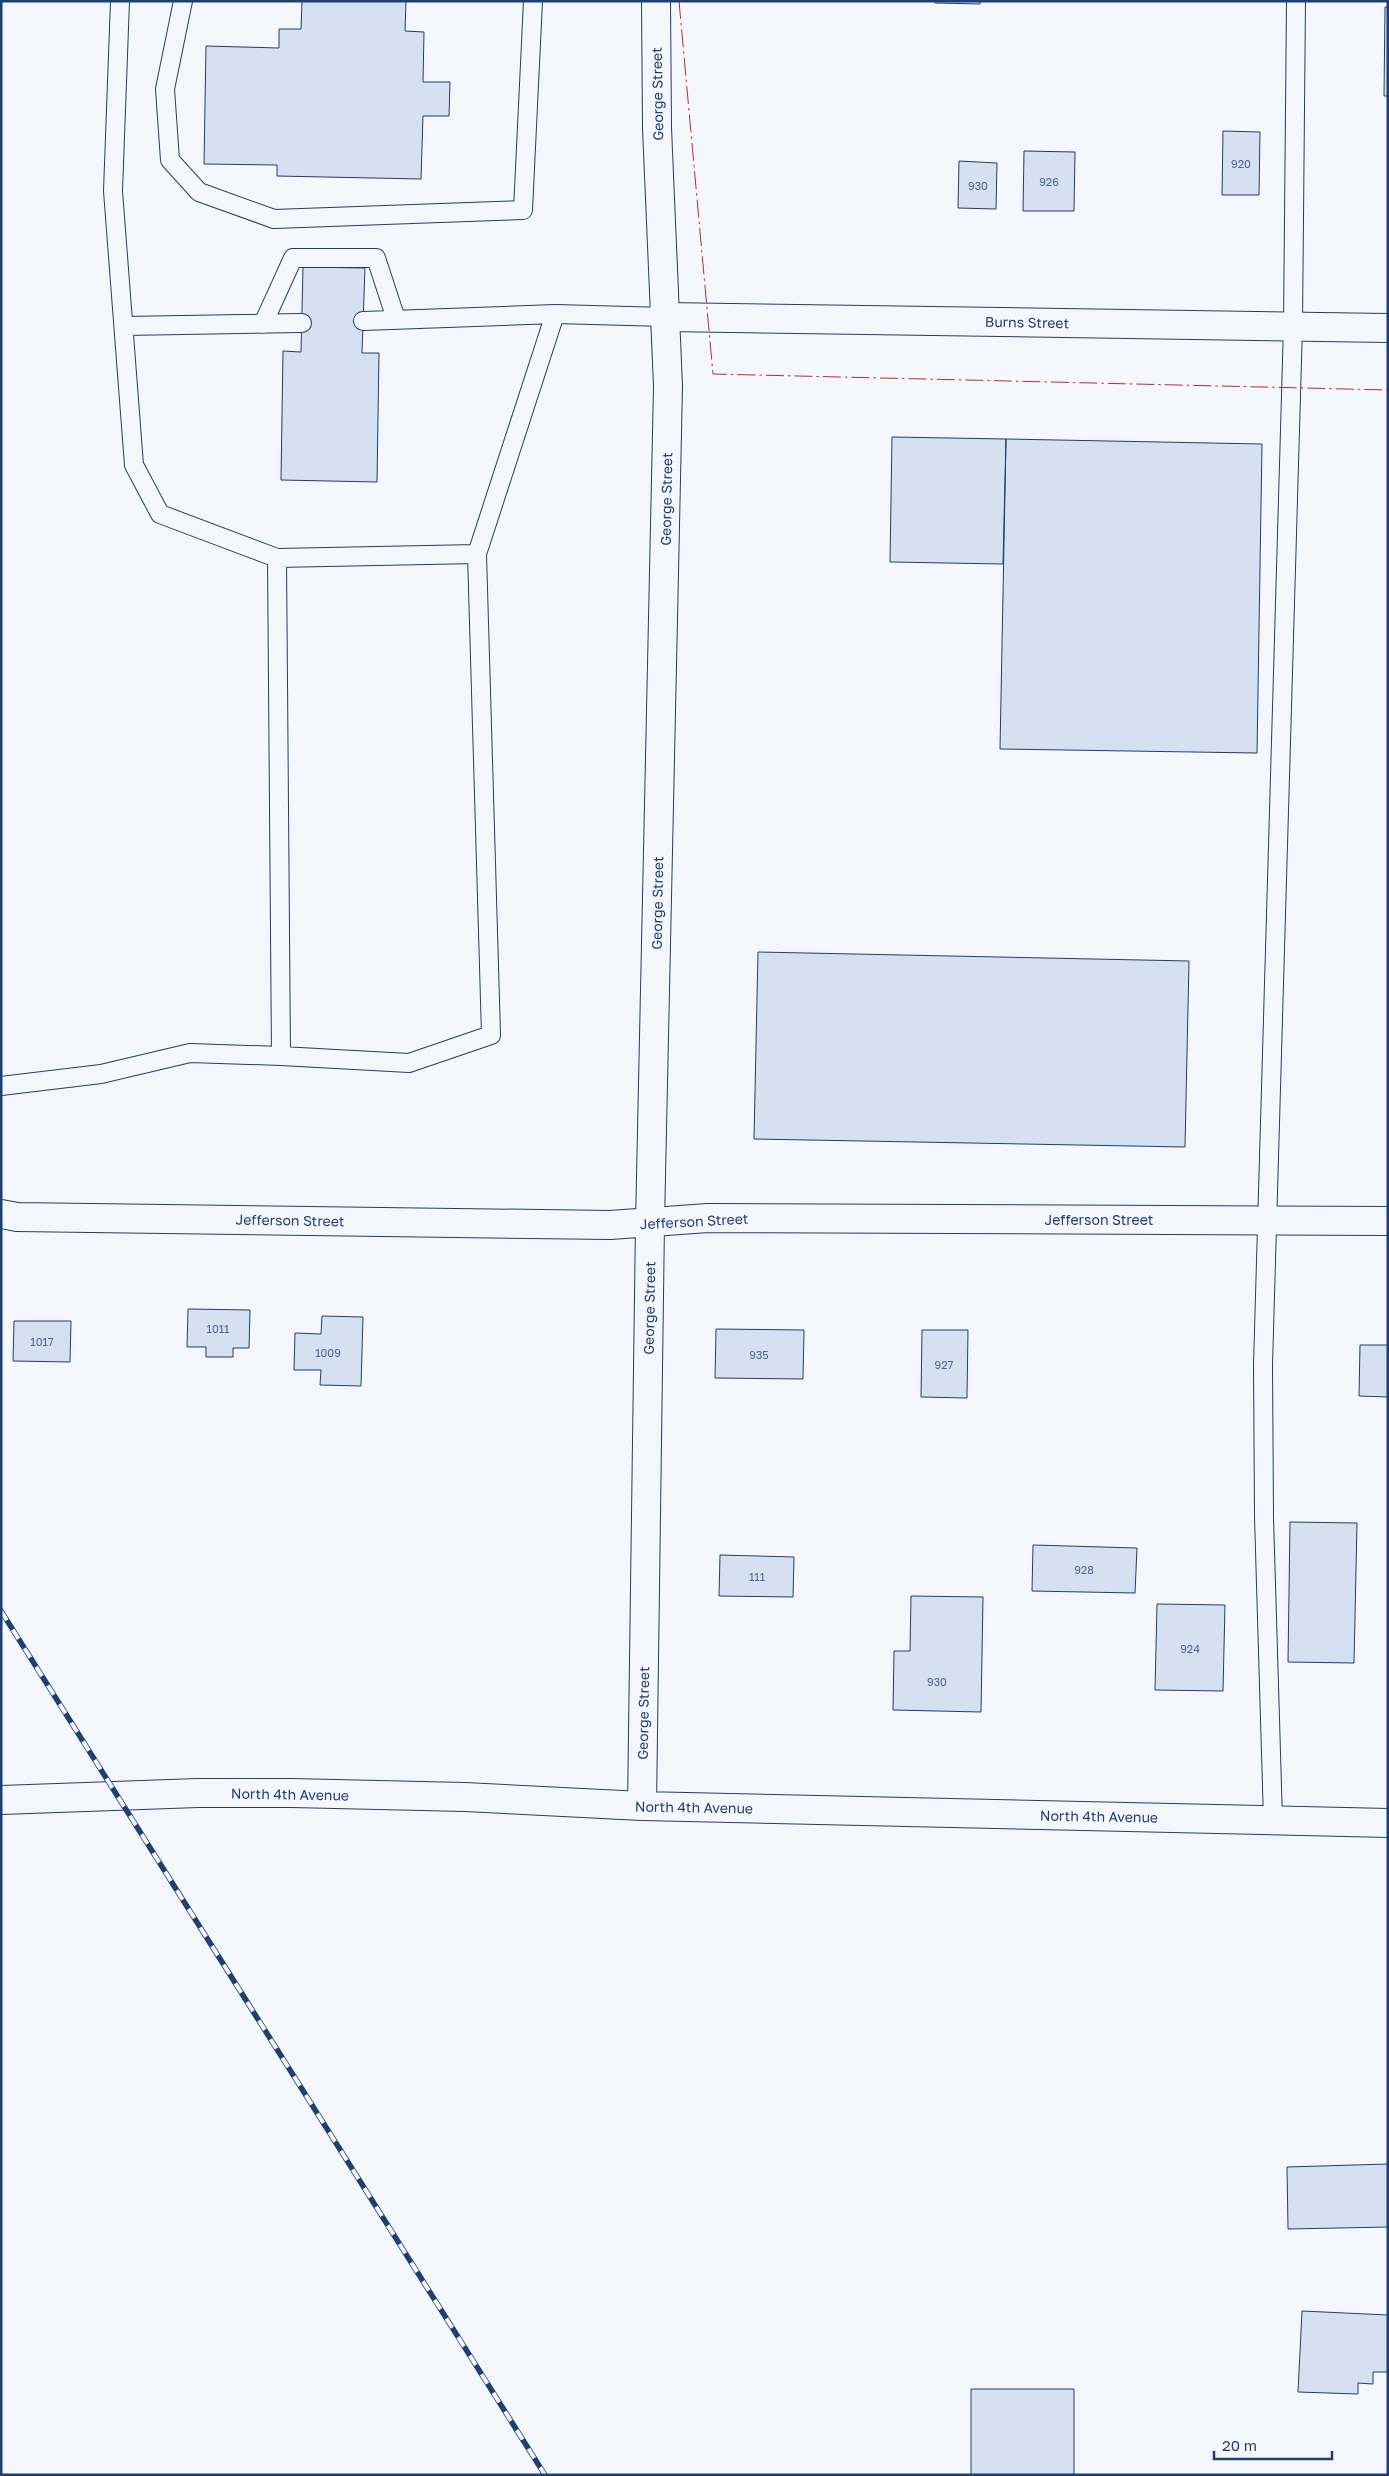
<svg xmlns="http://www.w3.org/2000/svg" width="1389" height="2476" font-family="'Golos Text',sans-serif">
<rect width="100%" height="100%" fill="#f4f7fb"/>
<!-- building -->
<path fill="#d5e0f0" stroke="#1d3f73" d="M302 1H406L405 31 424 32 423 82H450L449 116H423L421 179 277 176V165L204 164 206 46 279 48V29H301Z
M935 1H980V4L935 3Z
M1385 7H1388V96H1384Z
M1223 131 1260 132 1259 195H1222Z
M1024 151 1075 152 1074 211H1023Z
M959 161 997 163 996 209 958 208Z
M303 267 365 268 362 353H379L377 482 281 480 283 351 301 352Z
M892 437 1006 439 1003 564 890 562Z
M1006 439 1262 444 1257 753 1000 749Z
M758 952 1189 961 1185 1147 754 1139Z
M188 1309 250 1310 249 1348H233V1357H206V1347H187Z
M322 1316 363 1317 361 1386 320 1385 321 1370H294L295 1333 321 1334Z
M14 1321H71L70 1362 13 1361Z
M716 1329 804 1330 803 1379 715 1378Z
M922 1330H968L967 1398 921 1397Z
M1360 1345H1388V1397L1359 1396Z
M1290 1522 1357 1523 1354 1663 1288 1662Z
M1033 1545 1137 1548 1135 1593 1032 1591Z
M720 1555 794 1557 793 1597 719 1596Z
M911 1596 983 1597 981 1712 893 1710 894 1651H910Z
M1157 1604 1225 1605 1223 1691 1155 1690Z
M1388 2164V2227L1288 2229 1287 2167Z
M1302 2311 1388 2315V2372H1373V2384L1358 2383V2394L1298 2392Z
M971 2389H1074V2475H971Z"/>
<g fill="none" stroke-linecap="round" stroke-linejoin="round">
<!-- service casing -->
<g stroke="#1d3f73" stroke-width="20">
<path id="service" d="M120 1 113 191 134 465 160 514 277 558
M183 1 165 89 170 160 199 192 274 219 523 210 533 1
M363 321 555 314
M263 324 293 258H376L396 319
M124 326 302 323
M477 554 277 558 281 1056 409 1063 491 1035 477 554 555 314 666 317
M1 1086 101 1074 190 1053 281 1056
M1273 1820 1264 1517 1263 1365 1293 326 1296 1"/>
</g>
<!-- minor casing -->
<g stroke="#1d3f73" stroke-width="30">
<path id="minor" d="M666 317 1388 328
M1 1214 17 1217 610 1225 708 1218 1388 1221
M1 1800 198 1793H292L465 1797 642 1806 1388 1823
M642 1806 650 1223 668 386 657 128 656 1"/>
</g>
<!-- service -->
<use href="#service" stroke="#f4f7fb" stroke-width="18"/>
<!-- minor -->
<use href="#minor" stroke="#f4f7fb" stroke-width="28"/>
<!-- rail casing -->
<g stroke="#1d3f73" stroke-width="5.5">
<path id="rail" d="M1 1611 545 2475"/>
</g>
<!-- rail -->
<use href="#rail" stroke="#f4f7fb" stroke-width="4" stroke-dasharray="11" stroke-linecap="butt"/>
<!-- power -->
<path stroke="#c62828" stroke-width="1" stroke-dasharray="18 4 2.5 4" stroke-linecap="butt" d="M679 1 713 374 1388 390"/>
</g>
<g text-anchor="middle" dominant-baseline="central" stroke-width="4" stroke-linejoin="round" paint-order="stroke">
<!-- number labels -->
<g font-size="11" fill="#4b6792">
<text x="1241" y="163">920</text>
<text x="1049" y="181">926</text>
<text x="978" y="185">930</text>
<text x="218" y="1328">1011</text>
<text x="42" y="1341">1017</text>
<text x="328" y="1352">1009</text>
<text x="759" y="1354">935</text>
<text x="944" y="1364">927</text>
<text x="1084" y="1569">928</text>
<text x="757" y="1576">111</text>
<text x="1190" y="1648">924</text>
<text x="937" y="1681">930</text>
</g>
<!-- street labels -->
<g font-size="14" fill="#1d3f73" stroke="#f4f7fb">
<text transform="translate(657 94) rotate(-91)">George Street</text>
<text transform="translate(1027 322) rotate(1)">Burns Street</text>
<text transform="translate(666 499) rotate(-89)">George Street</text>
<text transform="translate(657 903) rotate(-89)">George Street</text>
<text x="1099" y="1219">Jefferson Street</text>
<text transform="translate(290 1220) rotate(1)">Jefferson Street</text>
<text transform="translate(694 1221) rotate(-3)">Jefferson Street</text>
<text transform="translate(649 1308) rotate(-89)">George Street</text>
<text transform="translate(643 1713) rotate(-89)">George Street</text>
<text transform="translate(290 1794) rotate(1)">North 4th Avenue</text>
<text transform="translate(694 1807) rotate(1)">North 4th Avenue</text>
<text transform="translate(1099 1816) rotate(1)">North 4th Avenue</text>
</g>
</g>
<!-- border -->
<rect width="1389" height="2476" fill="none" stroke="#1d3f73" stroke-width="5"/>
<!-- scale -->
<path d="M1214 2451v8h118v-8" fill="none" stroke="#1d3f73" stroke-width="2.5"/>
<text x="1222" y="2451" font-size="15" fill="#1d3f73" stroke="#f4f7fb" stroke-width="4" paint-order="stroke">20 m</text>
</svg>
